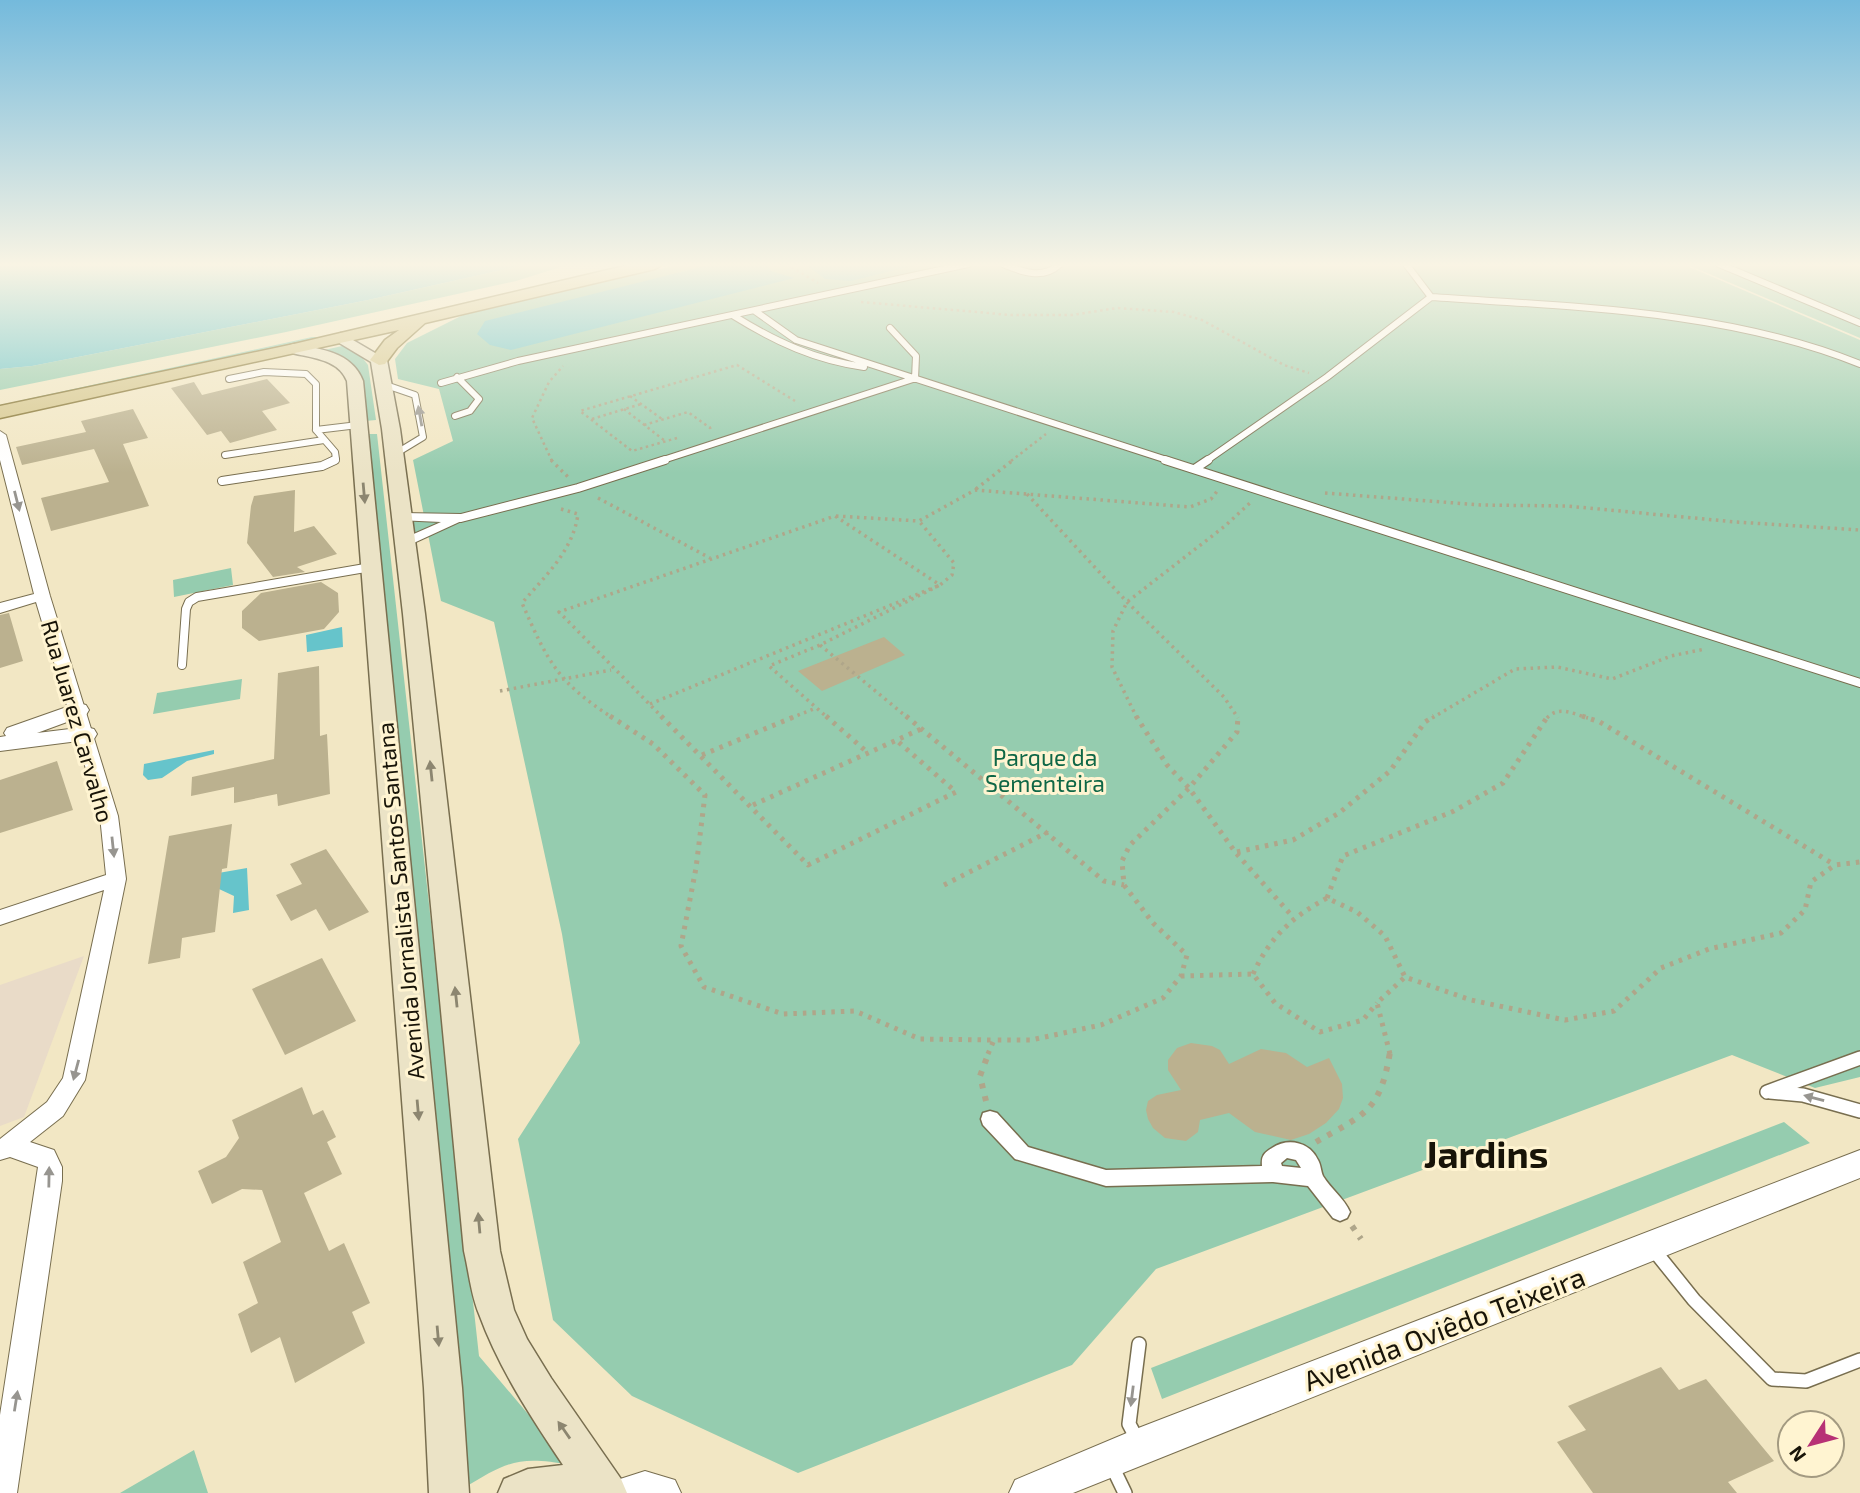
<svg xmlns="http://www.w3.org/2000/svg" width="1860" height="1493" font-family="'Exo 2',sans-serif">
<rect width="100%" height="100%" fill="#f2e7c4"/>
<!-- commercial -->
<path fill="#e9dbc8" d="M84 956 24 1117 0 1126V985Z"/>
<!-- green -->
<path fill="#95ccaf" d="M529 264H570L516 281 286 332 0 390V369L32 366 368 300Z
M682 264H1682L1860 340V1077L1815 1088 1732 1055 1156 1269 1072 1365 798 1473 632 1396 553 1320 518 1139 580 1043 562 934 494 622 441 601 427 529 413 534 410 521H425L413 460 453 441 439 389 398 379 395 359 407 343 463 315Z
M1686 264H1860V338Z
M312 337H322L0 408V405Z
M342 346 361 356 368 365 376 420 365 421 359 373 341 360 320 351Z
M369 434H377L479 1356 571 1465C517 1455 507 1462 462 1489Z
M231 568 233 585 174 597 173 580Z
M242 679 240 699 153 714 157 693Z
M1784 1122 1810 1143 1162 1399 1151 1368Z
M194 1450 208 1493H120Z"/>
<!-- water -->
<path fill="#66c4cb" d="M0 264H529L368 300 32 366 0 369Z
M713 264H774L768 266 771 271 794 278 511 350 490 345 477 334 485 321Z
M805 264H920L851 281 825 279Z
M342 627 343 647 307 652 306 635Z
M214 750V754L187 761 162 778 148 780 143 775 144 764Z
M247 868 249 910 233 913 234 896 219 889 207 875Z"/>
<!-- building -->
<path fill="#bbb18f" d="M267 379 290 403 262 411 277 430 230 443 221 431 207 435 171 388 194 382 202 395Z
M133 409 148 438 123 444 149 506 51 531 41 498 109 482 94 449 22 465 16 447 86 432 81 421Z
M295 490 294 532 314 526 337 554 297 567 305 572 273 577 247 543 251 506 254 496Z
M321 582 338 593 339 612 324 629 259 641 242 628V611L261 593Z
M9 613 23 661 0 668V615Z
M884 637 905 655 822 691 798 671Z
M319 666 320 736 327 734 330 794 278 806 277 794 234 803V787L191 796 192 777 274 759 278 673Z
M57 761 73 810 0 833V780Z
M232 824 227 868 222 869 215 932 182 938 180 958 148 964 169 836Z
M326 849 369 912 329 931 316 909 291 921 276 895 302 884 290 864Z
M322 958 356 1021 285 1055 252 989Z
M1191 1043 1212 1046 1220 1050 1229 1064 1261 1049 1286 1053 1307 1067 1329 1058 1342 1084 1343 1098 1339 1109 1326 1123 1309 1134 1291 1140 1255 1132 1229 1113 1200 1120 1198 1132 1186 1141 1165 1138 1153 1128 1148 1119 1146 1110 1148 1101 1157 1095 1181 1090 1168 1070V1060L1177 1048Z
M302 1087 313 1115 323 1110 336 1137 327 1142 342 1174 304 1193 329 1251 344 1243 370 1303 352 1312 365 1343 295 1383 280 1337 251 1353 238 1314 258 1303 243 1262 281 1242 262 1190 242 1189 212 1204 198 1171 226 1157 239 1138 232 1120Z
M1661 1367 1679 1390 1706 1379 1774 1461 1728 1482 1737 1493H1593L1557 1442 1586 1430 1568 1406Z"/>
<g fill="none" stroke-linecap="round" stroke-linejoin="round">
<!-- service-far2 casing -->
<g stroke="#786e4f" stroke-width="8">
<path id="service-far2" d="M1003 264C1022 272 1043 280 1060 264
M1719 264 1860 323
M1431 297C1573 307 1727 310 1860 364
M755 311 796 340 1170 461
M734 316C776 342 815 360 864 367
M890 328 916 356 915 379
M229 379 264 372 306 374 316 384V430L358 425
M441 383 518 361 968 264
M383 384 415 395 423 437 395 454
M455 416 470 411 479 399 457 377
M316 430 335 452 336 459 331 461
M225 455 324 440
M660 461 913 379
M1206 461 1327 377 1431 297 1406 264"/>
</g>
<!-- service-far1 casing -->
<g stroke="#786e4f" stroke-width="10">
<path id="service-far1" d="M1165 460 1860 683
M1196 468 1208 460
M222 481 322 466 335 460
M461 518 578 488 665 460
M182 665 186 609 189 602 197 597 371 567"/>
</g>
<!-- service casing -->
<g stroke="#786e4f" stroke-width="16">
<path id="service" d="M1767 1092 1860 1058
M1770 1092 1803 1095 1860 1111
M1653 1249 1694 1300 1772 1379 1806 1381 1860 1360
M1138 1441 1129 1424 1139 1344
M1112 1466 1125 1493"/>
</g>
<!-- pedestrian casing -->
<g stroke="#786e4f" stroke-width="3">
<path id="pedestrian" d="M990 1111 997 1113 1028 1147 1106 1170 1262 1166C1261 1156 1264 1153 1272 1148 1288 1137 1310 1142 1318 1160 1321 1165 1321 1172 1323 1176 1331 1189 1344 1198 1350 1212L1347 1218 1340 1221 1333 1218 1308 1186 1273 1182 1106 1186 1015 1159 983 1125 981 1119 983 1113ZM1287 1158 1296 1160 1301 1168 1282 1166 1281 1163Z"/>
</g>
<!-- minor casing -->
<g stroke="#786e4f" stroke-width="2">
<path id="minor" d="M0 431 6 435 50 596 118 816 126 879 85 1080 63 1116 30 1142 54 1150 62 1167V1181L17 1493H0V1415L38 1167 10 1157 0 1160V1139L47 1102 63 1078 104 890 0 925V910L106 875 100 816 36 602 0 613V603L34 594 0 460Z
M402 513 461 514 468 518 405 547 400 546V540L441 522 397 520 395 517Z"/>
</g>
<!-- tertiary casing -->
<g stroke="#786e4f" stroke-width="2">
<path id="tertiary" d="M78 703 86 705 89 710 86 715 37 733 86 727 94 729 97 734 94 739 0 751V737L6 736 4 733 7 728Z
M1860 1150V1178L1073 1493H1009L1015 1480 1141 1427Z
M645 1471 675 1480 681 1493H611L617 1480Z"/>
</g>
<!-- secondary casing -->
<g stroke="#786e4f" stroke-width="3">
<path id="secondary" d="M341 333 387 360 400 429 425 614 500 1251 514 1310 527 1339 551 1378 621 1479 627 1493H498L504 1479 528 1469 563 1465C531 1417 499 1369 479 1314 471 1295 469 1272 464 1251L403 614 382 429 371 362 336 341 333 338Z
M294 344C321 349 352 352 363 381L462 1388 469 1493H429L424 1388 347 381C338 358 309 358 288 352L286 349 288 346Z"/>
</g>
<!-- primary casing -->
<g stroke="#82702d" stroke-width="3">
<path id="primary" d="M633 264H663L655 269 425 323 397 348 385 364 379 365 370 360 385 340 399 330 0 418V406L294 344Z"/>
</g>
<!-- path-far3 -->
<path stroke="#afa68a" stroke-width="2.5" stroke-dasharray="2.5 3.5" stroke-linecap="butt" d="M786 264 818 283
M861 302 1011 315H1072L1117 308 1174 312 1202 320 1284 365 1309 373
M630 396 662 419
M624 409 665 441
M592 419 641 404
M644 425 688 412 710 428 714 426
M677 438 632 451 580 411 737 365 795 401
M552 461 532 418 549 382 563 366
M1011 461 1046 434"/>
<!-- path-far2 -->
<path stroke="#afa68a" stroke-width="3.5" stroke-dasharray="2.5 4.5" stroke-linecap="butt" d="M551 460 568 477
M976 489 1013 460
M1325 493 1481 505 1567 506 1736 522 1860 530
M1027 494 1127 602 1224 697 1238 718
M598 498 710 558
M561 509 578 514C573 551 545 576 522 603 548 662 557 682 613 718
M836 516 919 521 975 490 1190 507 1211 499 1218 490
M820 645 908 718
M500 691 611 670
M650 704 940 585 820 645 769 666 828 718
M663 718 559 612 835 516 940 585 952 575 954 563 919 521
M791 718 816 708
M1137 718 1112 667 1113 631 1127 602 1225 526 1251 502
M1432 718 1515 669 1557 667 1612 679 1671 656 1705 649
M1547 718C1559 705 1573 714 1588 718"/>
<!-- path-far1 -->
<path stroke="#afa68a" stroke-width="5" stroke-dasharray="3.5 6" stroke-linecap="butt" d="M610 716 653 744 705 795 696 868 681 946 704 987 783 1014 855 1011 920 1039 994 1040
M661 716 808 865 956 792 896 740
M826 716 868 753
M906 716 1104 881 1124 885
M1136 716 1167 765 1189 788 1236 853 1293 917
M1582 716 1600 722 1835 865
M702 755 796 716
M753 805 921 729
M1237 852 1293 840 1339 813 1390 771 1425 722 1434 716
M944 885 1048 832
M1327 898 1343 856 1454 811 1503 783 1548 716
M1253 974C1270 937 1292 917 1327 898L1357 912 1385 936 1405 977
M1181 976 1253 974 1275 1003 1320 1032 1363 1020 1377 1003
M988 1054 994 1040H1031L1101 1025 1163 998 1181 976 1187 955 1153 923 1124 885 1122 861 1130 845 1189 788 1237 732 1238 716
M1390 1054 1377 1003 1405 977 1471 1000 1565 1020 1614 1011 1661 968 1709 949 1781 933 1805 910 1811 882 1835 865 1860 862"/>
<!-- path -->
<path stroke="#afa68a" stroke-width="6" stroke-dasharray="5 8" stroke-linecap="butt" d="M986 1101 980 1076 989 1052
M1316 1142C1365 1114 1380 1112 1390 1052
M1352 1226 1361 1239"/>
<!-- service-far2 -->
<use href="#service-far2" stroke="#fff" stroke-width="6"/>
<!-- service-far1 -->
<use href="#service-far1" stroke="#fff" stroke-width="8"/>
<!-- service -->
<use href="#service" stroke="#fff" stroke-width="13"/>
<!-- pedestrian -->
<use href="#pedestrian" fill="#fff" fill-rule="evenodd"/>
<!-- minor -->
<use href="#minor" fill="#fff" fill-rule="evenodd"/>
<!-- tertiary -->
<use href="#tertiary" fill="#fff" fill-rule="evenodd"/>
<!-- secondary -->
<use href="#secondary" fill="#ebe3c6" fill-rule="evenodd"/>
<!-- primary -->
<use href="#primary" fill="#d6c78d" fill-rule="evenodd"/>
</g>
<!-- one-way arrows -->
<defs><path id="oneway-solid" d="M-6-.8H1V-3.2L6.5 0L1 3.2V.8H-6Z" transform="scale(1.75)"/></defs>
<g fill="#979590">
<use href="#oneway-solid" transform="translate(420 416) rotate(-100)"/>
<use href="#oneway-solid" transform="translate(17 501) rotate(76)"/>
<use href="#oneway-solid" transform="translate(113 847) rotate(84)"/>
<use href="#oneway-solid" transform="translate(76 1070) rotate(105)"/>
<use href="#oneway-solid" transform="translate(1814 1098) rotate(-165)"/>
<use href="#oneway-solid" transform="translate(49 1177) rotate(-89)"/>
<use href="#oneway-solid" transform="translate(1132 1396) rotate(97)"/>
<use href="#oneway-solid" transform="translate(16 1401) rotate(-81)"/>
</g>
<g fill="#8c8670">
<use href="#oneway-solid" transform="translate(364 493) rotate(85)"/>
<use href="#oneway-solid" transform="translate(431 771) rotate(-96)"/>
<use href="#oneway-solid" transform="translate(456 997) rotate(-96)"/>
<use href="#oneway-solid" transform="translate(418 1110) rotate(85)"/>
<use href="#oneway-solid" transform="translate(479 1223) rotate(-95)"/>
<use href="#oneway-solid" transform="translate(438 1336) rotate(85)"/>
<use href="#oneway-solid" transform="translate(564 1430) rotate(-125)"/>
</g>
<!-- sky -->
<linearGradient id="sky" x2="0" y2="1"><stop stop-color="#74badc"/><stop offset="0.56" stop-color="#f9f4e4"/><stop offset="1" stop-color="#f9f4e4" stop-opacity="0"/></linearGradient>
<rect width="1860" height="473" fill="url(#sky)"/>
<g text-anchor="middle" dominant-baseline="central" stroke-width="6" stroke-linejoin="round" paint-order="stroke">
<!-- street labels -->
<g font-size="23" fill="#181408" stroke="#fff4d1">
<text transform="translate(78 721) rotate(74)">Rua Juarez Carvalho</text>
<text transform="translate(400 901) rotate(-95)">Avenida Jornalista Santos Santana</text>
</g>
<!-- park labels -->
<g font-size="23" fill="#0f6746" stroke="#fff4d1">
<text x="1045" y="757">Parque da<tspan x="1045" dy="26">Sementeira</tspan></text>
</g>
<!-- near-street labels -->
<g font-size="28" fill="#181408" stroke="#fff4d1">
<text transform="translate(1444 1328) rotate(-21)">Avenida Oviêdo Teixeira</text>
</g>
<!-- near-district labels -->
<g font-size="37" font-weight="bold" fill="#181408" stroke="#fff4d1">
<text x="1486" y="1153">Jardins</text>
</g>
</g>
<!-- north arrow -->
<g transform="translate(1811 1444) rotate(234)"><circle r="33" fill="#fff4d1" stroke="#a39a81" stroke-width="2"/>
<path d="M0-5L12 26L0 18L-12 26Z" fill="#b73175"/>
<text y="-10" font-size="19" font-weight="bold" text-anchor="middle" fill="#181408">N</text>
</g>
</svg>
